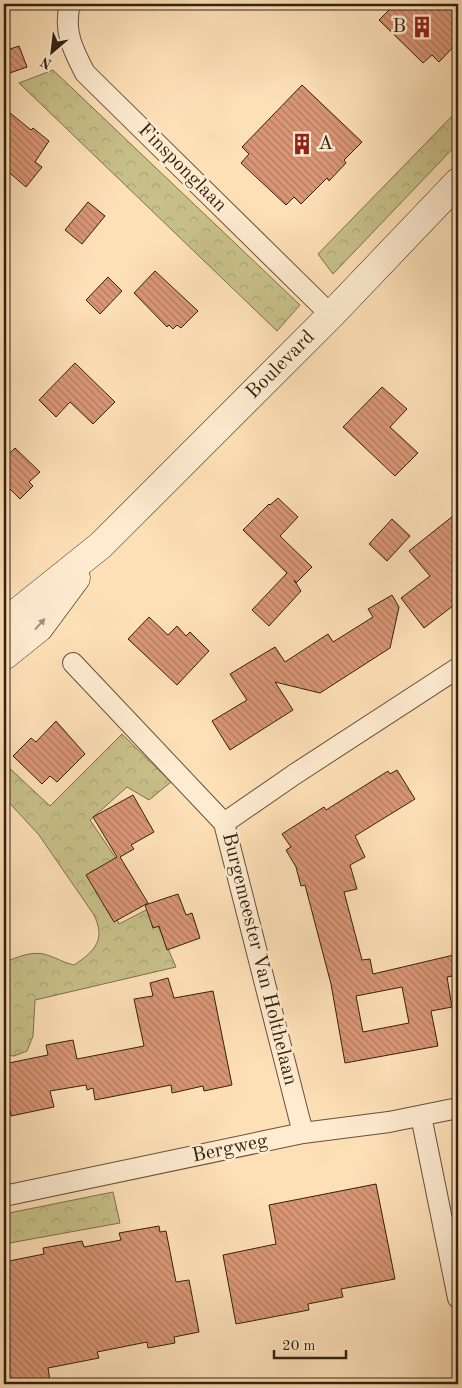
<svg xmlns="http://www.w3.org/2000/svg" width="462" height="1388" font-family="'Old Standard TT',serif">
<defs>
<pattern id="forest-crowns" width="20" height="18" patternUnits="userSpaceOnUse" patternTransform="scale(1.25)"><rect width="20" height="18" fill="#c8c089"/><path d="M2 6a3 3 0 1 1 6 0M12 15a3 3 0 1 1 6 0" fill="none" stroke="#aca575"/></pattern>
<pattern id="building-back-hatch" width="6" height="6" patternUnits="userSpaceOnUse" patternTransform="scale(1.25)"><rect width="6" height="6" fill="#da9675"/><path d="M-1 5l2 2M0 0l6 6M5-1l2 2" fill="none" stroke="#b17a5f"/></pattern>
</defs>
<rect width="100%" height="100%" fill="#fee0b7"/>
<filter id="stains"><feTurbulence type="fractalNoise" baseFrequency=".004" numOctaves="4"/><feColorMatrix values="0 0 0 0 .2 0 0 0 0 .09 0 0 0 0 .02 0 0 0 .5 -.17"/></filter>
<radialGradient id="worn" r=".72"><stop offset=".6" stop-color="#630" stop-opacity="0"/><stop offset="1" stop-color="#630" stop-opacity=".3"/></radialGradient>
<!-- forest -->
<path fill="url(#forest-crowns)" stroke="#7d704c" d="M53 70 300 305 277 331 19 83Z
M458 110V143L333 274 318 254Z
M122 734 171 782 149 800 127 787 90 820 132 882 107 897 119 924 150 908 176 967 35 1000 33 1036 27 1051 14 1056 4 1055V963C16 957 34 950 47 955 57 958 64 963 74 965 95 951 106 940 94 915L39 835 4 797V763L50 806Z
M113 1192 120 1223 4 1244V1214Z"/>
<!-- building -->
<path fill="url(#building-back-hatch)" stroke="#322110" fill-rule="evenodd" d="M395 4H458V42L439 62 432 55 423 63 379 20Z
M19 46 27 67 4 75V51Z
M302 85 362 142 344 160 346 163 329 181 327 178 301 204 294 197 286 205 241 163 249 154 242 147Z
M4 108 31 130 33 128 49 141 35 162 42 167 26 187 4 168Z
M88 202 105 216 82 244 65 230Z
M155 271 198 311 181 328 177 325 173 329 169 325 167 327 134 293Z
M108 277 122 291 100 314 86 300Z
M75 363 115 402 93 424 70 402 56 417 39 400Z
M382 387 407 409 390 427 418 453 395 476 343 427Z
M15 448 40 472 29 482 33 486 20 499 4 483V459Z
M278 498 298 517 280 536 312 567 296 583 294 580 301 591 269 626 252 610 287 573 243 530 269 504 270 505Z
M458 512V602L424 628 401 598 430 576 409 551Z
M392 519 410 536 387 561 369 544Z
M392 595 399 607 390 648 320 693 275 682 293 710 230 750 212 721 247 700 230 674 275 647 285 662 328 634 333 642 373 617 368 609Z
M149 617 168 635 177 626 186 636 190 632 209 651 177 685 128 639Z
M56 721 85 754 57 782 50 776 42 784 13 756 31 738 36 742Z
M397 770 415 799 355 836 365 857 350 865 357 889 344 892 362 960 370 959 373 974 458 954V975L447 977 452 1007 431 1011 438 1046 345 1063 331 984 305 885 301 886 296 867 286 850 291 847 282 834 324 807 326 810 388 771 390 774ZM402 987 409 1023 363 1032 356 996Z
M133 795 154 832 131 845 134 849 120 857 148 903 114 922 86 875 117 857 93 817Z
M178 894 186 915 192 913 200 938 167 950 159 926 153 928 145 905Z
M168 978 174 998 213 991 232 1085 204 1091 203 1086 172 1093 171 1085 95 1100 93 1088 87 1090 86 1085 50 1091 54 1107 11 1116 4 1078V1064L48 1055 46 1045 73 1040 77 1059 144 1046 134 999 153 996 150 983Z
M376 1184 395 1279 341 1289 343 1297 308 1304 309 1310 236 1324 223 1255 276 1244 269 1205Z
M159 1226 160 1232 166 1231 176 1282 189 1280 199 1332 174 1337 175 1343 148 1348 147 1342 97 1352 99 1358 48 1368 50 1381 33 1384H4V1262L44 1254 43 1248 82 1241 84 1247 121 1240 119 1233Z"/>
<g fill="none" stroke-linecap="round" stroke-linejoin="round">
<!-- street casing -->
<g stroke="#65513a" stroke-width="22">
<path id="street" d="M70 4C63 31 73 50 85 73L331 315
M73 663 224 823 303 1133
M224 823 295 774 458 668
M421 1116 458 1298
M4 1196 303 1133 389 1122 458 1108"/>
</g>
<!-- secondary casing -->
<g stroke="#322110" stroke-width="29">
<path id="secondary" d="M4 633 20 610 101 545 331 315 458 182
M4 656 39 628 76 578"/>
</g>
<!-- street -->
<use href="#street" stroke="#feebd0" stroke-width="20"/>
<!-- secondary -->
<use href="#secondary" stroke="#feebd0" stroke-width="28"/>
</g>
<!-- one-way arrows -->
<defs><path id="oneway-solid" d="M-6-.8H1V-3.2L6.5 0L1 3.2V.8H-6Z" transform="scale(1.25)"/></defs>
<use fill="#a2907a" href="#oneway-solid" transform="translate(40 624) rotate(-48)"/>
<!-- icons -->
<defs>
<g id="building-bare" transform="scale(1.725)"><path d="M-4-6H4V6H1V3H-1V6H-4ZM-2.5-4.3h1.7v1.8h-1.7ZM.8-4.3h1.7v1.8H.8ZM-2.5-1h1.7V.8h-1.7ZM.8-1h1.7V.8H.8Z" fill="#8f2418" stroke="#feebd0" stroke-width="2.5" paint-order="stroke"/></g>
</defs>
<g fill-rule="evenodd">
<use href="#building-bare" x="422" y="27"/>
<use href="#building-bare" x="302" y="144"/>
</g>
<g text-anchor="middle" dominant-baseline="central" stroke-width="5" stroke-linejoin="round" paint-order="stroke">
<!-- poi labels -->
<g font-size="20" fill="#322110" stroke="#feebd0" text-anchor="end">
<text x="406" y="27">B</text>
<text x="318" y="144" text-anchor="start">A</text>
</g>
<!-- street labels -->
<g font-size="20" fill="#322110" stroke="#feebd0">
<text transform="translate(182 168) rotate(45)">Finsponglaan</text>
<text transform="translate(281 365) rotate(-45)">Boulevard</text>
<text transform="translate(259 959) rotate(76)">Burgemeester Van Holthelaan</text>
<text transform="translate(230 1149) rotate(-12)">Bergweg</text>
</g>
</g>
<!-- margin -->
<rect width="462" height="1388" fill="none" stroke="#fee0b7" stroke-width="20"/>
<rect x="5" y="5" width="452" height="1378" fill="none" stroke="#322110" stroke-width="2.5"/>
<rect x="10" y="10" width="442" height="1368" fill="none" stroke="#322110"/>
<!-- north arrow -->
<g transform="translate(52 52) rotate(208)" stroke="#feebd0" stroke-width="4" paint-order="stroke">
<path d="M0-4L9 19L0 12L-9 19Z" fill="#322110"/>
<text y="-8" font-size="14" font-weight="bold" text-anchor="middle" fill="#322110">N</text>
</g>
<!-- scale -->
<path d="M274 1350v8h72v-8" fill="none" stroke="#322110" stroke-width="2.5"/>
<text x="282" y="1350" font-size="15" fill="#322110" stroke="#feebd0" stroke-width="4" paint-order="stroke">20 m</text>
<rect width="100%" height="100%" filter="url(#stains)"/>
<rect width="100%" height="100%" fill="url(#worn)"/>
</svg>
